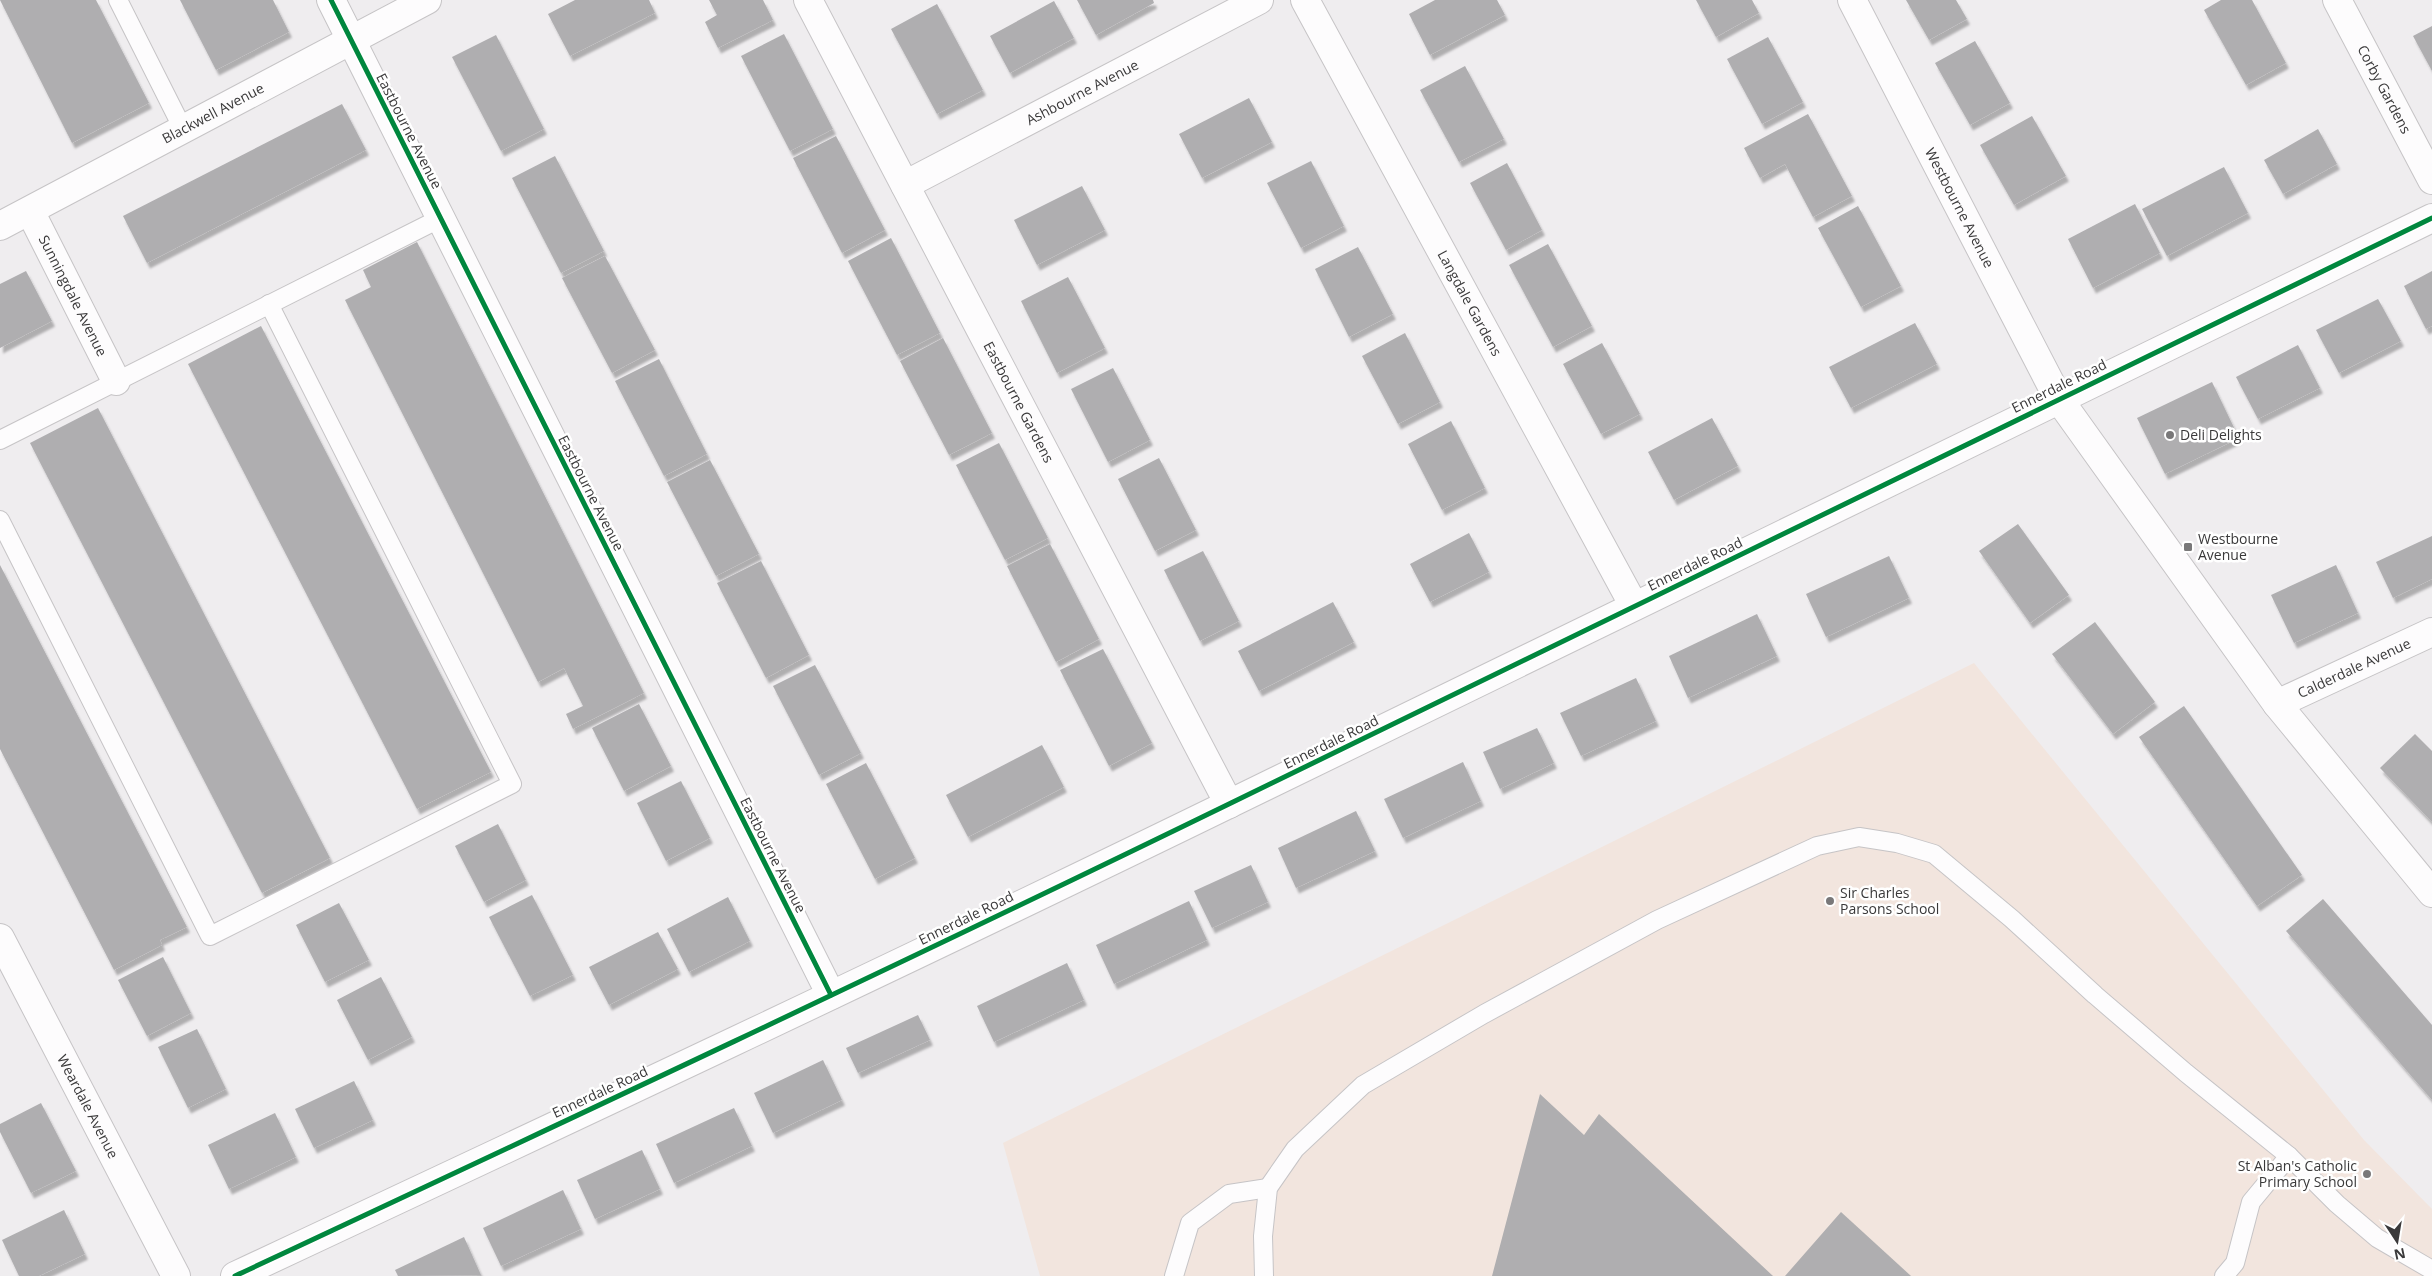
<svg xmlns="http://www.w3.org/2000/svg" width="2432" height="1276" viewBox="0 0 2432 1276" font-family="'Open Sans',sans-serif">
<style>
.education{fill:#f2e5de}
.building{fill:#afaeb0;filter:url(#shadow)}
.lines{fill:none;stroke-linecap:round;stroke-linejoin:round}
.service-casing{stroke:#c6c4c6;stroke-width:20}
.minor-casing{stroke:#c6c4c6;stroke-width:30}
.tertiary-casing{stroke:#c6c4c6;stroke-width:30}
.service{stroke:#fdfcfd;stroke-width:18}
.minor{stroke:#fdfcfd;stroke-width:28}
.tertiary{stroke:#fdfcfd;stroke-width:28}
.cycleway-casing{stroke:#fff;stroke-width:8}
.cycleway{stroke:#00873e;stroke-width:5}
.poi-dot{fill:#797879;stroke:#fff;stroke-width:2}
.labels{text-anchor:middle;stroke-width:5;stroke-linejoin:round;paint-order:stroke}
.street-label{font-size:14px;fill:#3a393a;stroke:#fff}
.poi-label{font-size:14px;fill:#3a393a;stroke:#fff;text-anchor:start}
</style>
<defs>
<filter id="shadow"><feDropShadow dx="3" dy="5.5" stdDeviation="1" flood-color="#0004"/></filter>
</defs>
<rect width="100%" height="100%" fill="#efedef"/>
<polygon class="education" points="1974,663 2364,1140 2432,1209 2432,1276 1040,1276 1003,1143"/>
<g class="building">
<polygon points="0,0 96,0 149,103 72,143"/>
<polygon points="180,0 273,0 289,32 216,70"/>
<polygon points="575,0 649,0 655,13 570,56 548,14"/>
<polygon points="709,0 763,0 773,20 718,48 705,22 717,15"/>
<polygon points="1077,0 1153,0 1154,3 1096,35"/>
<polygon points="1435,0 1497,0 1505,15 1430,55 1409,14"/>
<polygon points="1696,0 1752,0 1759,13 1716,37"/>
<polygon points="1906,0 1956,0 1967,19 1929,40"/>
<polygon points="2221,0 2252,0 2286,63 2246,85 2204,10"/>
<polygon points="1054,1 1074,38 1010,73 990,36"/>
<polygon points="937,4 983,90 937,114 891,29"/>
<polygon points="2432,26 2432,71 2413,36"/>
<polygon points="784,34 833,129 790,151 741,56"/>
<polygon points="496,35 544,129 501,151 452,57"/>
<polygon points="1768,37 1803,102 1762,124 1727,59"/>
<polygon points="1975,41 2010,103 1970,125 1935,63"/>
<polygon points="1465,66 1504,139 1459,162 1420,90"/>
<polygon points="1249,98 1272,142 1202,178 1179,134"/>
<polygon points="342,104 366,150 147,263 123,216"/>
<polygon points="1808,114 1852,196 1813,217 1785,164 1760,178 1744,148"/>
<polygon points="2032,116 2066,176 2014,205 1980,145"/>
<polygon points="2318,129 2337,164 2283,194 2264,160"/>
<polygon points="836,136 885,230 842,253 793,158"/>
<polygon points="555,156 604,251 561,273 512,178"/>
<polygon points="1311,161 1344,226 1301,248 1267,183"/>
<polygon points="1507,163 1542,230 1506,250 1470,183"/>
<polygon points="2224,167 2248,213 2167,256 2142,209"/>
<polygon points="1082,186 1105,230 1037,265 1014,220"/>
<polygon points="2135,204 2160,253 2093,288 2068,239"/>
<polygon points="1858,206 1901,286 1861,307 1818,228"/>
<polygon points="891,238 940,333 897,355 848,261"/>
<polygon points="417,242 644,693 573,729 566,714 583,706 564,668 538,682 345,300 371,287 363,270"/>
<polygon points="1548,244 1592,326 1553,347 1509,265"/>
<polygon points="1358,247 1393,314 1349,337 1315,269"/>
<polygon points="605,256 655,350 612,373 562,278"/>
<polygon points="26,271 52,321 0,348 0,284"/>
<polygon points="2432,271 2432,326 2426,329 2404,286"/>
<polygon points="1068,277 1105,348 1057,373 1021,301"/>
<polygon points="2378,299 2401,341 2339,373 2316,330"/>
<polygon points="1915,323 1937,364 1851,408 1829,367"/>
<polygon points="261,326 491,772 417,809 188,364"/>
<polygon points="1405,333 1440,402 1398,424 1362,356"/>
<polygon points="943,338 992,433 949,455 900,361"/>
<polygon points="1602,343 1640,414 1601,434 1563,364"/>
<polygon points="2298,345 2320,388 2258,419 2236,377"/>
<polygon points="659,359 707,454 664,476 615,381"/>
<polygon points="1113,368 1150,440 1108,462 1071,389"/>
<polygon points="2212,382 2239,438 2165,474 2137,418"/>
<polygon points="98,408 330,858 262,893 30,443"/>
<polygon points="1712,418 1738,466 1674,500 1648,452"/>
<polygon points="1451,421 1485,488 1442,510 1408,444"/>
<polygon points="999,443 1048,538 1005,560 956,465"/>
<polygon points="1159,458 1196,530 1155,551 1118,479"/>
<polygon points="710,460 759,554 716,576 667,482"/>
<polygon points="2018,524 2069,595 2030,623 1979,551"/>
<polygon points="1469,533 1489,572 1430,602 1410,564"/>
<polygon points="2432,536 2432,579 2393,598 2376,562"/>
<polygon points="1050,544 1099,639 1056,662 1007,566"/>
<polygon points="1203,551 1239,621 1200,641 1164,570"/>
<polygon points="1889,556 1909,598 1826,637 1806,594"/>
<polygon points="761,561 809,655 766,678 717,583"/>
<polygon points="0,565 187,927 160,940 162,945 114,970 0,749"/>
<polygon points="2336,565 2358,613 2294,643 2271,595"/>
<polygon points="1333,602 1354,642 1259,691 1238,651"/>
<polygon points="1757,614 1777,656 1688,698 1669,656"/>
<polygon points="2095,622 2155,702 2113,734 2052,654"/>
<polygon points="1103,649 1152,743 1109,766 1060,670"/>
<polygon points="815,665 861,753 819,775 773,686"/>
<polygon points="1636,678 1656,721 1581,756 1560,713"/>
<polygon points="639,704 671,766 624,791 592,728"/>
<polygon points="2184,706 2302,875 2257,906 2139,737"/>
<polygon points="1537,728 1554,763 1500,789 1483,752"/>
<polygon points="2415,734 2432,751 2432,822 2380,768"/>
<polygon points="1042,745 1064,787 968,837 946,795"/>
<polygon points="1463,762 1481,801 1403,838 1384,799"/>
<polygon points="866,763 915,858 875,879 826,784"/>
<polygon points="681,781 710,838 666,861 637,803"/>
<polygon points="1356,811 1375,851 1296,888 1278,848"/>
<polygon points="498,824 526,880 484,902 455,846"/>
<polygon points="1251,865 1268,902 1212,928 1194,891"/>
<polygon points="532,895 573,975 530,996 489,917"/>
<polygon points="728,897 750,941 689,972 667,929"/>
<polygon points="2323,899 2432,1025 2432,1100 2286,931"/>
<polygon points="1189,901 1207,940 1114,984 1096,945"/>
<polygon points="339,903 369,960 325,982 296,925"/>
<polygon points="658,932 678,969 609,1005 589,967"/>
<polygon points="163,957 191,1013 147,1036 118,980"/>
<polygon points="1067,963 1084,1000 994,1042 977,1006"/>
<polygon points="381,977 412,1037 368,1060 337,1000"/>
<polygon points="918,1015 930,1040 858,1073 846,1048"/>
<polygon points="197,1029 226,1089 188,1108 158,1047"/>
<polygon points="823,1060 842,1100 773,1133 754,1093"/>
<polygon points="354,1081 373,1120 314,1148 295,1109"/>
<polygon points="1540,1094 1584,1135 1599,1114 1773,1276 1492,1276"/>
<polygon points="41,1103 76,1171 31,1193 0,1132 0,1124"/>
<polygon points="734,1108 752,1146 674,1183 656,1144"/>
<polygon points="275,1113 296,1157 229,1189 208,1145"/>
<polygon points="642,1150 660,1189 595,1219 577,1180"/>
<polygon points="563,1190 581,1229 501,1266 483,1228"/>
<polygon points="64,1210 85,1254 39,1276 19,1276 2,1240"/>
<polygon points="1841,1212 1911,1276 1785,1276"/>
<polygon points="464,1237 481,1275 398,1276 395,1270"/>
</g>
<g class="lines">
<defs>
<g id="service">
<polyline points="118,0 183,129"/>
<polyline points="0,440 441,218"/>
<polyline points="0,520 210,936 512,784 269,304"/>
<polyline points="1174,1276 1190,1223 1229,1194 1268,1188"/>
<polyline points="1264,1276 1263,1236 1268,1188 1295,1149 1363,1085 1484,1014 1657,920 1817,846 1859,837 1897,843 1934,854 2012,919 2095,995 2186,1073 2289,1156"/>
<polyline points="2224,1276 2235,1263 2251,1202 2289,1156 2337,1204 2377,1238 2432,1270"/>
</g>
<g id="minor">
<polyline points="331,0 831,995"/>
<path id="s1" d="M 808,0 L 1229,804"/>
<path id="s2" d="M 1305,0 L 1634,606"/>
<path id="s3" d="M 2337,0 L 2432,180"/>
<path id="s4" d="M 905,185 L 1259,0"/>
<path id="s5" d="M 30,211 L 116,381"/>
<path id="s6" d="M 0,226 L 427,0"/>
<path id="s7" d="M 2277,704 L 2432,632"/>
<path id="s8" d="M 0,938 L 176,1276"/>
<path d="M 235,1276 C 568,1120 901,964 1231,803 C 1632,609 2031,412 2432,218"/>
</g>
<g id="tertiary">
<path id="s9" d="M 1852,0 L 2058,398 L 2277,704 L 2432,893"/>
</g>
</defs>
<use href="#service" class="service-casing"/>
<use href="#minor" class="minor-casing"/>
<use href="#tertiary" class="tertiary-casing"/>
<use href="#service" class="service"/>
<use href="#minor" class="minor"/>
<use href="#tertiary" class="tertiary"/>
<defs>
<g id="cycleway">
<polyline points="331,0 831,995"/>
<path d="M 235,1276 C 568,1120 901,964 1231,803 C 1632,609 2031,412 2432,218"/>
</g>
</defs>
<use href="#cycleway" class="cycleway-casing"/>
<use href="#cycleway" class="cycleway"/>
</g>
<g class="poi-dot">
<circle cx="2170" cy="435" r="5"/>
<rect x="2183" y="542" width="10" height="10" rx="2.5"/>
<circle cx="1830" cy="901" r="5"/>
<circle cx="2367" cy="1174" r="5"/>
</g>
<g class="labels">
<g class="street-label">
<text dy="5" stroke="none"><textPath href="#s3" startOffset="101">Corby Gardens</textPath></text>
<text dy="5" stroke="none"><textPath href="#s4" startOffset="200">Ashbourne Avenue</textPath></text>
<text dy="5" stroke="none"><textPath href="#s6" startOffset="241">Blackwell Avenue</textPath></text>
<text transform="translate(409 131) rotate(63)" y="5">Eastbourne Avenue</text>
<text dy="5" stroke="none"><textPath href="#s9" startOffset="234">Westbourne Avenue</textPath></text>
<text dy="5" stroke="none"><textPath href="#s5" startOffset="95">Sunningdale Avenue</textPath></text>
<text dy="5" stroke="none"><textPath href="#s2" startOffset="345">Langdale Gardens</textPath></text>
<text transform="translate(2059 386) rotate(-26)" y="5">Ennerdale Road</text>
<text dy="5" stroke="none"><textPath href="#s1" startOffset="454">Eastbourne Gardens</textPath></text>
<text transform="translate(591 493) rotate(63)" y="5">Eastbourne Avenue</text>
<text transform="translate(1695 564) rotate(-26)" y="5">Ennerdale Road</text>
<text dy="5" stroke="none"><textPath href="#s7" startOffset="85">Calderdale Avenue</textPath></text>
<text transform="translate(1331 742) rotate(-26)" y="5">Ennerdale Road</text>
<text transform="translate(773 855) rotate(63)" y="5">Eastbourne Avenue</text>
<text transform="translate(966 918) rotate(-26)" y="5">Ennerdale Road</text>
<text transform="translate(600 1092) rotate(-25)" y="5">Ennerdale Road</text>
<text dy="5" stroke="none"><textPath href="#s8" startOffset="190">Weardale Avenue</textPath></text>
</g>
<g class="poi-label">
<text x="2180" y="440">Deli Delights</text>
<text x="2198" y="544">Westbourne<tspan x="2198" dy="16">Avenue</tspan></text>
<text x="1840" y="898">Sir Charles<tspan x="1840" dy="16">Parsons School</tspan></text>
<text x="2357" y="1171" text-anchor="end">St Alban's Catholic<tspan x="2357" dy="16">Primary School</tspan></text>
</g>
</g>
<g transform="translate(2397 1241) rotate(168)" stroke="#ffffff" stroke-width="4" paint-order="stroke">
<path d="M0-4L9 19L0 12L-9 19Z" fill="#3a393a"/>
<text y="-8" font-size="14" font-weight="bold" text-anchor="middle" fill="#3a393a">N</text>
</g>
</svg>
